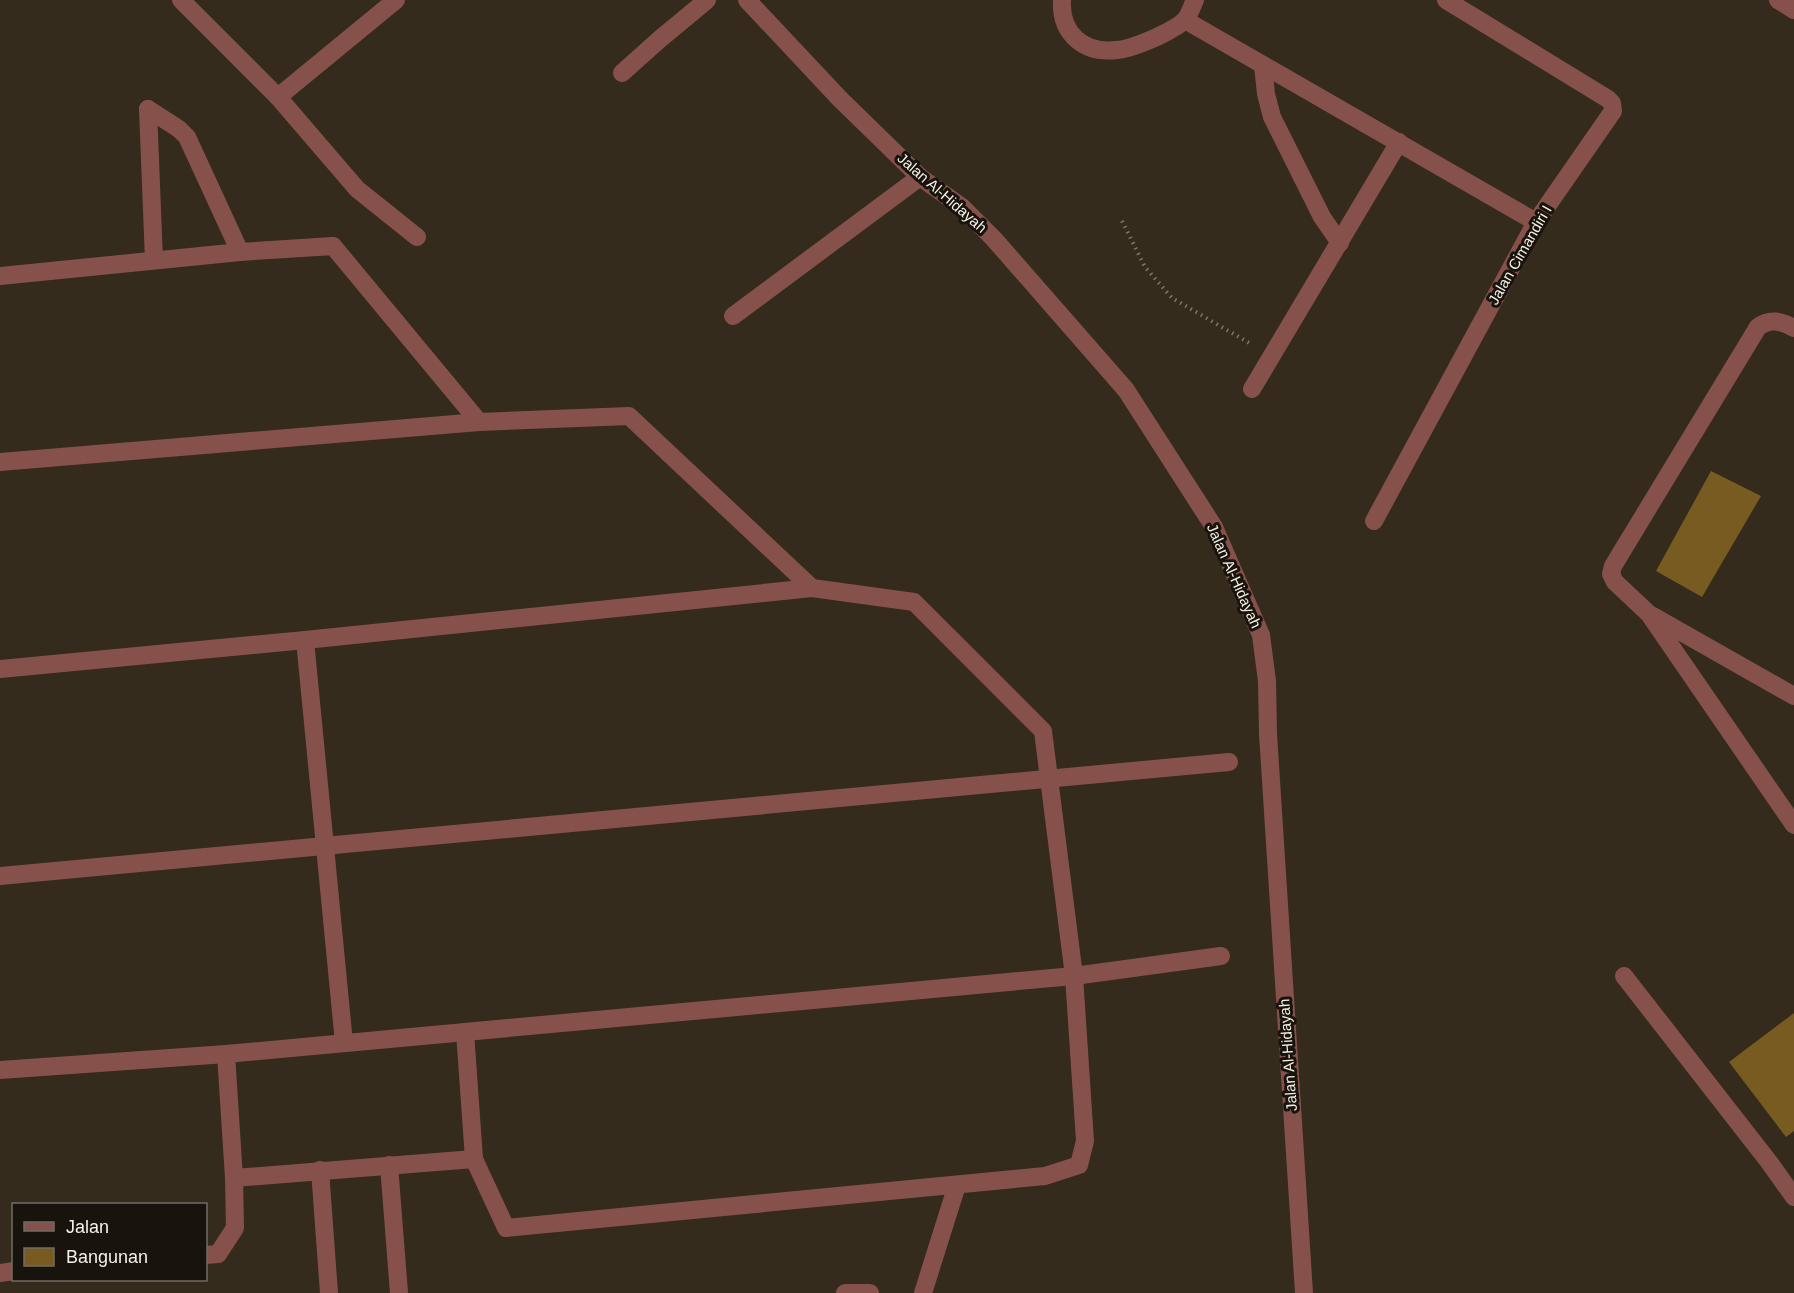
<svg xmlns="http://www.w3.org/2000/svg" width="1794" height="1293" viewBox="0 0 1794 1293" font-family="Arial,sans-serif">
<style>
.building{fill:#775b21}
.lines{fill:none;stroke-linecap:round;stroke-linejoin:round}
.path{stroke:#7e7669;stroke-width:4;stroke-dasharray:1.5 4.5;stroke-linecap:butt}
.minor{stroke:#87514b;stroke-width:18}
.labels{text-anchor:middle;stroke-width:6;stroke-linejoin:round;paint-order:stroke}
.street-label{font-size:15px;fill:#f5efe6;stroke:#18140d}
</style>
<rect width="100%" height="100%" fill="#342b1c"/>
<g class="building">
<polygon points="1711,471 1761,496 1702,597 1656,571"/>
<polygon points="1794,1013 1794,1131 1786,1137 1729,1062"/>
</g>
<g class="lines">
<polyline class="path" points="1122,221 1145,267 1172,298 1251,344"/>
<g class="minor">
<polyline points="181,0 278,97 357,189 417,237"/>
<polyline points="747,0 840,99 920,177 962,207 994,239 1126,390 1214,527 1261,635 1267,681 1268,734 1304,1293"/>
<path d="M 1062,0 C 1060,34 1084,54 1117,50 C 1131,49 1145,42 1157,37 C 1165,33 1178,27 1185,20 C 1189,16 1192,6 1195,0"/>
<polyline points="1778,0 1794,10"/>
<polyline points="1185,20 1536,222"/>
<polyline points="1263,65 1266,94 1272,117 1322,217 1340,243"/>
<polyline points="622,73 660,39 707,0"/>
<polyline points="278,97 396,0"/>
<polyline points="148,109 179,129 187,137 240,252"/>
<polyline points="148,109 154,260"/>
<polyline points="0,276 240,252 333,246 479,422"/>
<polyline points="733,316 920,177"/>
<path d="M 1794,328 C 1781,321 1770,318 1758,327 L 1613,566 L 1611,574 L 1615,582 L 1649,614 L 1794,825"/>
<polyline points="1252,389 1399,142"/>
<polyline points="0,462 479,422 629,416 812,588 914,602 1043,731 1074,976 1085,1141 1079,1165 1045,1176 506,1228 474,1159 465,1032"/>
<polyline points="1374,521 1536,222 1613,111 1612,103 1608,99 1446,0"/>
<polyline points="1653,616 1794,696"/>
<polyline points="305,640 344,1043"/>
<polyline points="0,669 305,640 812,588"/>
<polyline points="0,876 1229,762"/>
<polyline points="1624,976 1769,1162 1794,1197"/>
<polyline points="0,1070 226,1054 1074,976 1221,956"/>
<polyline points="389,1165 399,1293"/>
<polyline points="320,1170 329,1293"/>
<polyline points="234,1178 474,1159"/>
<polyline points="206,1255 218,1254 235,1228 234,1178 226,1054"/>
<polyline points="0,1273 14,1271"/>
<polyline points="845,1293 870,1293"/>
<polyline points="923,1293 957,1185"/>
</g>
</g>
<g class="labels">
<g class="street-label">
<text transform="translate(942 193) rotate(41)" y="5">Jalan Al-Hidayah</text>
<text transform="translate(1520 255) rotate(-60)" y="5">Jalan Cimandiri I</text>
<text transform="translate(1234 576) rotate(66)" y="5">Jalan Al-Hidayah</text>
<text transform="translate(1288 1055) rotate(-94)" y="5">Jalan Al-Hidayah</text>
</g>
</g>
<rect x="12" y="1203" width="195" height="78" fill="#18140d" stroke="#706c64" stroke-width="1.5"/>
<rect x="24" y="1222" width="30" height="9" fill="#87514b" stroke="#706c64" stroke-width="1.5"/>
<text x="66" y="1233" font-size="18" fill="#f5efe6">Jalan</text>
<rect x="24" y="1248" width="30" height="18" fill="#775b21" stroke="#706c64" stroke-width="1.5"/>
<text x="66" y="1263" font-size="18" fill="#f5efe6">Bangunan</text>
</svg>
